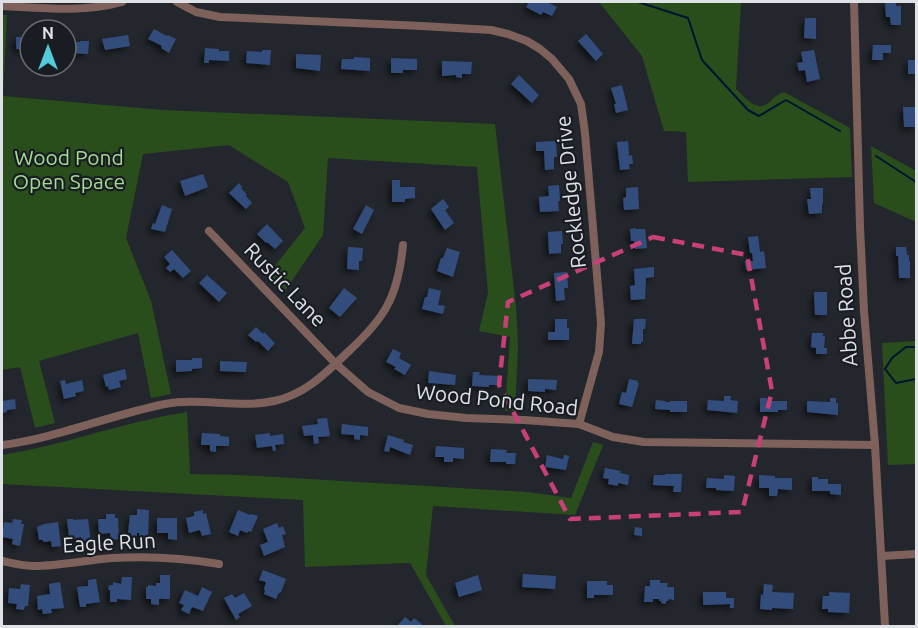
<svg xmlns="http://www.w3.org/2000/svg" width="918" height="628" viewBox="0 0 918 628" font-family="Ubuntu,sans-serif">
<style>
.green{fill:#2a4d1c}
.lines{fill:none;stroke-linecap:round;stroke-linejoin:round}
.stream{stroke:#001332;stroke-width:2}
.building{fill:#324d7c;filter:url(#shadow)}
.street{stroke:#7e615a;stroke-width:8}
.marked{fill:none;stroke:#c84077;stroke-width:4.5;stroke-dasharray:12 8;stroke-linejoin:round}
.labels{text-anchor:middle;stroke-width:4.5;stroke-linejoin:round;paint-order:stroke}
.park-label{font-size:21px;fill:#a4dc91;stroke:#191d23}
.street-label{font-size:21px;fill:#dee1e5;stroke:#191d23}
</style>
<defs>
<filter id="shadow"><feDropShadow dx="-3.5" dy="3.5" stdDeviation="3" flood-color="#0009"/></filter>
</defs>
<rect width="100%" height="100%" fill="#23272d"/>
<g class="green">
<path d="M 599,2 L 741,2 L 736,89 C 745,97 757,113 768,103 C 774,98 777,94 784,92 L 850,128 L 852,177 L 688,182 L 686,132 L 664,131 L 642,56 Z"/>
<polygon points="2,15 7,15 3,96 162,110 495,124 516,307 518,347 515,411 505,411 510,337 479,331 488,293 477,167 328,158 323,235 283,294 266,277 305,228 288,182 229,145 143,154 126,238 151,301 171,394 151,398 138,333 39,361 55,423 35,428 20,367 2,370"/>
<polygon points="871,146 916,171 916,222 874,203"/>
<polygon points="916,341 916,464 888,465 882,343"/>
<path d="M 187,412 L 190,474 L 240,475 L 527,492 L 571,498 L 593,442 L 603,445 L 575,515 L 433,506 L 426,575 L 455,626 L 446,626 L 410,563 L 305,567 L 303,500 L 2,484 L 2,455 C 64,445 124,422 187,412 Z"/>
</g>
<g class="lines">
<g class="stream">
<polyline points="638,2 688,18 702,60 748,110 759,116 786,100 840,131"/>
<polyline points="876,156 916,182"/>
<polyline points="916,347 906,347 892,358 885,369 896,383 916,379"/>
</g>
</g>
<g class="building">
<polygon points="529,2 547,2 557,7 552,16 543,12 541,15 526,7"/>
<polygon points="885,2 896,2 896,6 901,6 901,25 891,25 890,17 886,17"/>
<polygon points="805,18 816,18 816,39 804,38"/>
<polygon points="154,29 167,36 168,35 176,39 169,53 161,48 162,46 148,39"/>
<polygon points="586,34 603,54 596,61 578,41"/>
<polygon points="128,35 130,46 105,50 102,39"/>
<polygon points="16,37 30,37 30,50 16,49"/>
<polygon points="80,41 89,41 88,54 70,53 70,42 80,42"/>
<polygon points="873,45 891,45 891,53 883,53 883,60 872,60"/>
<polygon points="205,48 219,49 219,51 229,51 229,61 209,60 209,63 204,63"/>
<polygon points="262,50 271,50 270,65 246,63 247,51 262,52"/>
<polygon points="814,50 820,79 807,82 805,70 799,71 797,63 803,62 801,52"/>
<polygon points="296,54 321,55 320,71 296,68"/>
<polygon points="354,57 370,58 370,71 341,69 342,59 354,59"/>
<polygon points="391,58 417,59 417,70 403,70 403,73 391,73"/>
<rect x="908" y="60" width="8" height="14"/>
<polygon points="442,61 472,62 471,74 462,74 462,78 456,77 456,75 442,76"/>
<polygon points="519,75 539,95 532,103 511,84"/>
<polygon points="622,85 628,110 616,113 614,104 616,104 611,88"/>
<polygon points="903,107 916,107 916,127 904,127"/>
<polygon points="556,141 557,157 554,157 554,169 545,170 544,151 536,151 536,142"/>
<polygon points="628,141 629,154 628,156 632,155 633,164 629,164 630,169 620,170 617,142"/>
<polygon points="203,174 208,187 185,196 180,181"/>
<polygon points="392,180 400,180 400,187 415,187 415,198 405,199 405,202 392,202"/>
<polygon points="239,183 242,187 241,188 247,195 246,196 252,203 246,209 229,193"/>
<polygon points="559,185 560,201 558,201 559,211 540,212 539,197 549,196 548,186"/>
<polygon points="638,187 639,209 624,210 623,198 626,197 626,188"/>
<polygon points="810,188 823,188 823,203 822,204 822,213 809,214 807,199 811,199"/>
<polygon points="443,199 449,207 445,210 454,223 445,230 431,209"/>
<polygon points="162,205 172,209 165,232 151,229 153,223 155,224"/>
<polygon points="366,205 374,210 362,234 353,229"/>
<polygon points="267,224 283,241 275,249 267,242 266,243 257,234"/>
<polygon points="636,228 636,229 645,229 647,248 635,249 634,241 631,241 630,229"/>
<polygon points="562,231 563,244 561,244 561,253 549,254 548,232"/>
<polygon points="758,236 760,252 764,251 766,268 746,270 745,261 753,261 752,253 750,253 748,237"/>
<polygon points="348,247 363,248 362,261 359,261 359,270 347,269"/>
<polygon points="896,247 906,247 907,255 909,255 909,261 910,261 910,278 899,278 898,256 896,256"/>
<polygon points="447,248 460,252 453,277 437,271 441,258 443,258"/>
<polygon points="172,250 191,271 183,278 174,269 170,272 166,268 170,264 164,257"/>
<polygon points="654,267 654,277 646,278 645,299 631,300 630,286 635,285 634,269"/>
<polygon points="567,272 568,288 564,288 565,300 556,301 554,273"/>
<polygon points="207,275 227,293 219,302 199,283"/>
<polygon points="344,288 357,298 340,317 329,308"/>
<polygon points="429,288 441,291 438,305 445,306 443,314 422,309 425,297 427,297"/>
<polygon points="814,292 827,292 827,315 815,315"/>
<polygon points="555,319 567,319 567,328 569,328 569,340 548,340 548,332 555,332"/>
<polygon points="634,319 646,319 645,329 643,329 643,342 641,342 641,344 632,344"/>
<polygon points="256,327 263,334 264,332 275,343 268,351 258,341 256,342 248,335"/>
<polygon points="812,333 823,333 823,336 825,336 824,348 827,348 827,354 816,354 816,348 811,347"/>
<polygon points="393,349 401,353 399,358 411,365 405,375 394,369 396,367 386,362"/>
<polygon points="192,358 202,358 202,368 192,369 192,371 176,372 176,360 192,360"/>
<polygon points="220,361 247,362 246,372 220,371"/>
<polygon points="125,369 127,379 119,381 121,387 109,390 108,386 106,387 103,375"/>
<polygon points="429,371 456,375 455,385 428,383"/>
<polygon points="473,372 480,372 479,375 498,376 498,385 489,385 489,387 472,386"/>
<polygon points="528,379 557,380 556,390 545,389 545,392 528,391"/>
<polygon points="629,379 638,381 637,382 639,383 632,407 619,404 622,392 626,393"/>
<polygon points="65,380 66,384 82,380 84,391 75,393 76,396 64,399 60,381"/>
<polygon points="724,396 731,396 730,400 738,401 737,413 707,410 708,400 724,401"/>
<polygon points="760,398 767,398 767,401 787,401 787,410 778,410 778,412 760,412"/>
<polygon points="830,398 836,398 836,403 838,403 838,415 807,412 807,401 830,402"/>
<polygon points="15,399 16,409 7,410 7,412 2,413 2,401"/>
<polygon points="656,400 665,401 665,402 670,402 670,401 687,401 687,412 670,412 670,410 655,409"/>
<polygon points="327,418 330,436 318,437 319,443 314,444 313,435 304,436 302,426 318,424 317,419"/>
<polygon points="342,424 368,427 368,436 360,435 360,440 354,439 354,435 341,434"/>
<polygon points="202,433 220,434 220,436 229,437 229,446 216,446 216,452 210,451 210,445 201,445"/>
<polygon points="270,433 270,436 283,434 284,444 275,445 276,451 273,451 272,446 257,448 255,435"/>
<polygon points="388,435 404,440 403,442 413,445 410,455 390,447 389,452 384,451"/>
<polygon points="436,446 464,448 464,459 453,458 453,462 444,462 444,457 435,457"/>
<polygon points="491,449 507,450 506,453 516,453 515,464 506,464 506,462 490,462"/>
<polygon points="547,455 563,459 564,455 569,456 566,470 545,467"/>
<polygon points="605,468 621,471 620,473 629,475 628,485 618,483 618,486 608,484 609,479 603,478"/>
<polygon points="665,474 682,474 681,492 673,492 674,486 653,485 654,475 665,475"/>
<polygon points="724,475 735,476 734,491 716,490 716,488 706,488 707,478 724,479"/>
<polygon points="759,475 775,476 775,478 792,478 792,490 778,489 777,496 769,496 769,488 759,488"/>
<polygon points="812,477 818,477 818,479 828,479 828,484 841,484 841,495 830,494 830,491 812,491"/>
<polygon points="137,509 149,510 148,539 139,538 139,533 137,533 137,537 131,536 131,533 128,533 130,515 137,515"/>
<polygon points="203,510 203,514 206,513 211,534 202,536 200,530 189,533 186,518 194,516 194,512"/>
<polygon points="238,510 250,515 251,514 258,516 251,532 248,531 247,533 240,530 238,536 229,532"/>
<polygon points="106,514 115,514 115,518 118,518 119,539 111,540 110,533 99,534 98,519 106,519"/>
<polygon points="157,518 177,518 177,540 168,539 168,533 157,533"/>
<polygon points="13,519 22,520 21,524 24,524 20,546 12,544 13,539 2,537 4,522 12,523"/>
<polygon points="67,519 73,519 74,520 88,519 91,542 82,543 81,537 72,539 72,536 69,537"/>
<polygon points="58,522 61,546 52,547 51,541 43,542 43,540 39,540 37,527 44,524"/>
<polygon points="277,523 279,528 283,526 286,534 282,535 285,547 264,556 260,545 268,542 263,529"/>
<polygon points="635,527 642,528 642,536 634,535"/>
<polygon points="263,570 286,579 281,592 278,594 276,599 264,594 265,590 264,589 266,582 259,580"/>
<polygon points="523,574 556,576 555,589 522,587"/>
<polygon points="160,575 170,575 170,599 159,599 159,605 151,604 151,599 146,599 146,587 148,587 148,585 156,586 156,583 160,583"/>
<polygon points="478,575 482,590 459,597 455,583"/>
<polygon points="122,577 132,577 131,600 117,599 117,602 110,602 110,590 108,590 109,585 113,585 113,582 121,584"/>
<polygon points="96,579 100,602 86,604 86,607 80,607 77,587 88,586 88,580"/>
<polygon points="650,580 660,580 660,583 668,583 667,587 674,587 674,600 669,599 668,601 666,601 666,604 661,603 661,601 659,601 659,599 653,599 653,602 644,602 645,586 650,586"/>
<polygon points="587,581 607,581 607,585 613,585 613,595 594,595 594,598 587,598"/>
<polygon points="60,582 64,608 51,609 52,613 43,614 42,609 38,610 37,596 50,594 49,584"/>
<polygon points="21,584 30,585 28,606 25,606 24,610 16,609 17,604 8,603 9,588 20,589"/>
<polygon points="764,584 773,585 772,592 794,593 793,609 772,608 772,610 760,609 761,594 763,595"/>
<polygon points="202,587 212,592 203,611 192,607 189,614 181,610 184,605 179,603 185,590 198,596"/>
<polygon points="703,592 726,592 726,598 734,598 734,608 730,608 730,604 703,605"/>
<polygon points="829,592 850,593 849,613 828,612 828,609 822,609 823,596 829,596"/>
<polygon points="244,593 252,606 238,614 240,617 236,620 224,598 232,594 235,598"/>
<polygon points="405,617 411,622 414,618 424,626 397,626"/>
</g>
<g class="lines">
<g class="street">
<polyline points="177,2 196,12 220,17 422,26 491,30 508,34 527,41 540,49 552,59 569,79 581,104 585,133 601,323 599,352 579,424"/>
<polyline points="854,2 860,226 864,311 875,445 885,626"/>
<path d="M 2,6 C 42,8 83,13 122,2"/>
<polyline points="209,231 336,364 368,392 399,408 428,414 466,418 524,420 579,424 613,437 644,442 875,445"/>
<path d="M 2,445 C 57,438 110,415 165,404 C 201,397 238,409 274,401 C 306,394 327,372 349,351 C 363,338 378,323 387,306 C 397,288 401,265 403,245"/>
<polyline points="882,556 916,554"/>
<path d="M 2,561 C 12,563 23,566 34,566 C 60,566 86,560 113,558 C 148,556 184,558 219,564"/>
</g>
</g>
<path class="marked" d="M 653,237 L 747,255 L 772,391 L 742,512 L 570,519 L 499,385 L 508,302 Z"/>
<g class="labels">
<g class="park-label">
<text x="69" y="165">Wood Pond<tspan x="69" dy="24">Open Space</tspan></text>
</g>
<g class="street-label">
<text transform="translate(571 192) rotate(-96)" y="7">Rockledge Drive</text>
<text transform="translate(285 285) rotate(46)" y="7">Rustic Lane</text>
<text transform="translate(847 315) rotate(-94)" y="7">Abbe Road</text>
<text transform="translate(497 400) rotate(6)" y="7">Wood Pond Road</text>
<text transform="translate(109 543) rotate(-3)" y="7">Eagle Run</text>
</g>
</g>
<rect width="918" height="628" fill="none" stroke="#dee1e5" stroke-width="6"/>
<g transform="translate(48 48)"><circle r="28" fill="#191d23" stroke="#686b71" stroke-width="1.5"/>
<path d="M0-4.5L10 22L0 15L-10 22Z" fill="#53cbdb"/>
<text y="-9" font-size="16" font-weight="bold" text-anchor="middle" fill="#dee1e5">N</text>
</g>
</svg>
